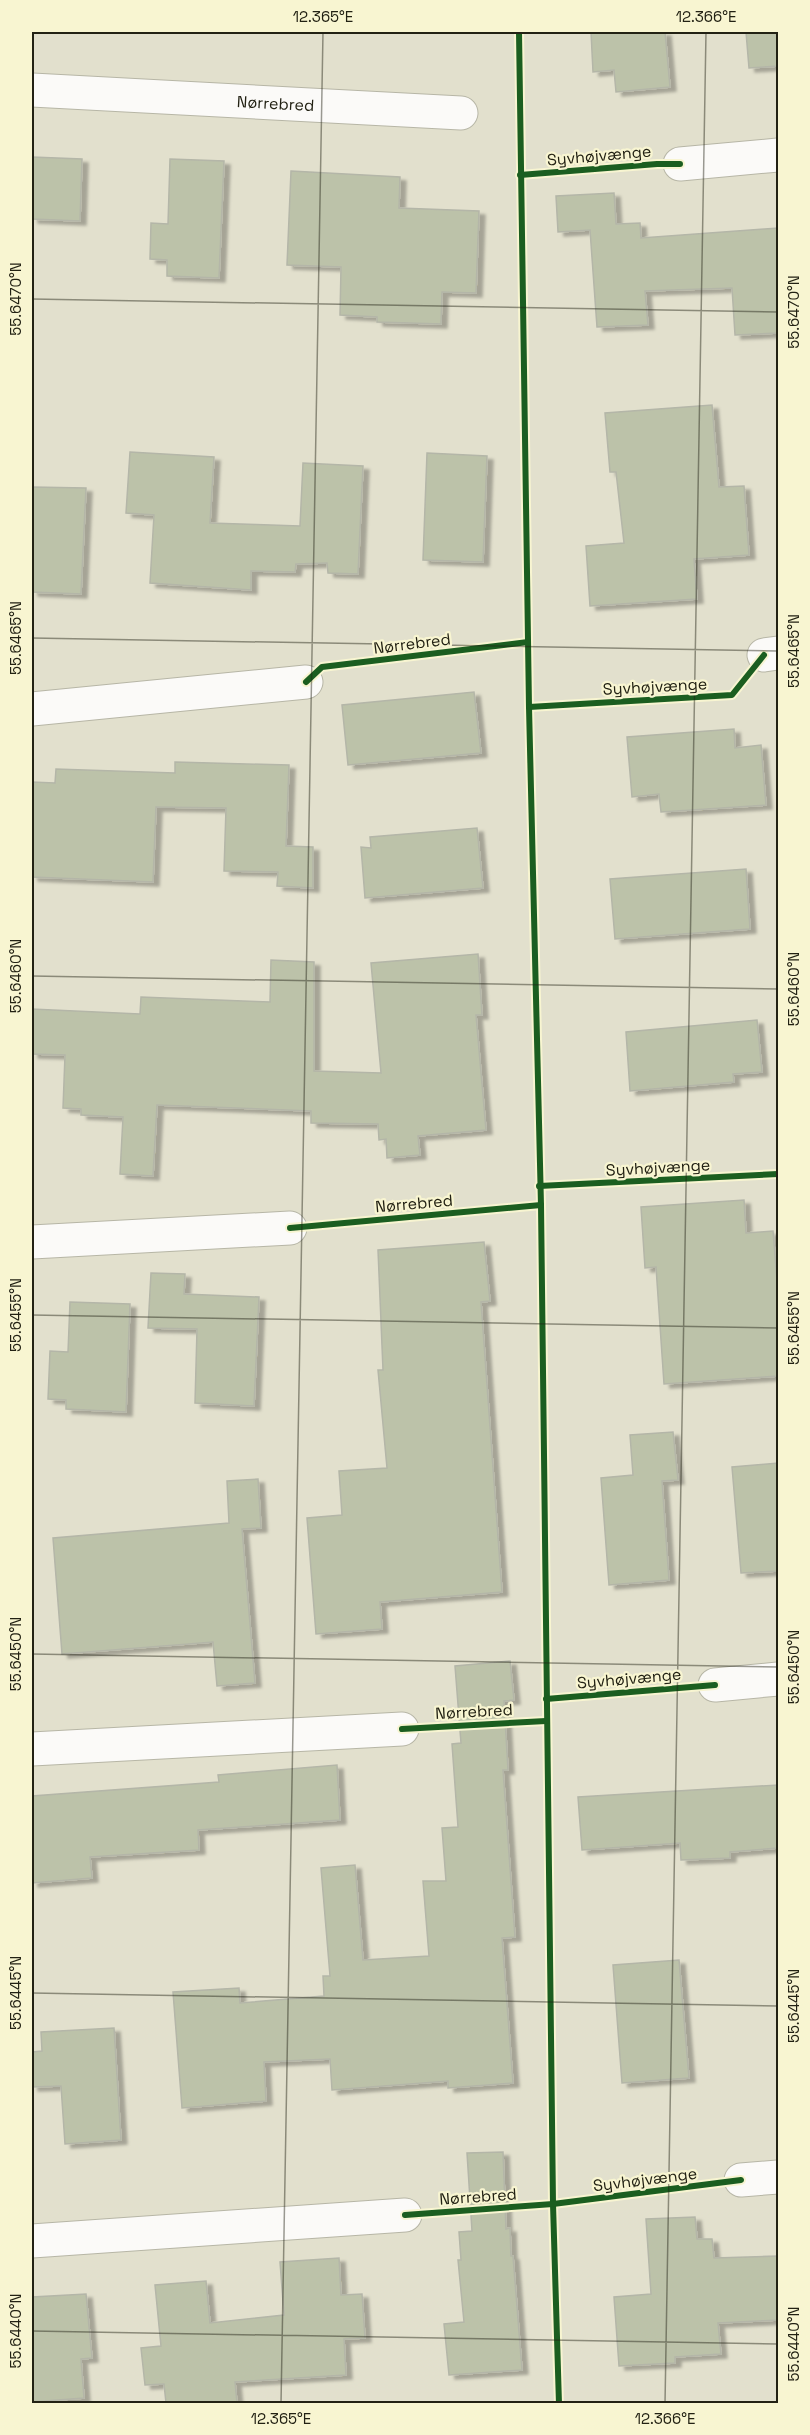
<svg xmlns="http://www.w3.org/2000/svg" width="810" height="2435" viewBox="0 0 810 2435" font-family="'Space Grotesk',sans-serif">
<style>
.building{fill:#bcc2a9;stroke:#b4b6a8;stroke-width:1.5;filter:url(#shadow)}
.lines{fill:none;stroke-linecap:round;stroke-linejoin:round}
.street-casing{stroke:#b7b6a6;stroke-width:35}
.street{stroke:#fbfaf8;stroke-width:33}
.cycleway-casing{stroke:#f8f5d1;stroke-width:10}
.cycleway{stroke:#1b5e20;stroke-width:6}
.ticks{fill:none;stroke:#222113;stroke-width:1.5;stroke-opacity:0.45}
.labels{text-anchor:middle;stroke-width:4.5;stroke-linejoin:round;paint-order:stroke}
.street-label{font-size:16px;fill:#222113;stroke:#f8f5d1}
.neatline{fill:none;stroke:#222113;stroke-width:2}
.ticks-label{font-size:15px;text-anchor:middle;fill:#222113}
</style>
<defs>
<filter id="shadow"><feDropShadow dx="6" dy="4" stdDeviation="1.5" flood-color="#0004"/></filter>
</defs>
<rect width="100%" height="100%" fill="#e2e0cd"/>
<g class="building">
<polygon points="591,32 665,32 670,87 616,92 614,70 593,72"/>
<polygon points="746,32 778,32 778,66 749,68"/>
<polygon points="32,157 82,159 80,221 32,219"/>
<polygon points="170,159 224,161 219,278 167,276 167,260 150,259 151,223 168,224"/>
<polygon points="291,171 400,177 399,208 479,211 476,293 442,292 441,324 377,322 377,317 340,315 341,267 287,265"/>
<polygon points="614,193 616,224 640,223 641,238 778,228 778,333 735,335 732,288 645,291 648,325 597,327 590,230 558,232 556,196"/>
<polygon points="712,405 719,487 744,486 749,555 694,559 697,599 590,606 586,546 624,543 616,472 610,472 605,413"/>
<polygon points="130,452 214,457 210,523 300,526 303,463 363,466 358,574 328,573 327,563 296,564 295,572 251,571 251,590 150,583 154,515 126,513"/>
<polygon points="427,453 487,456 483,562 423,560"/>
<polygon points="32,487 86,488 81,594 32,592"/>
<polygon points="474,692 481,753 348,765 342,705"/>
<polygon points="734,729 735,748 761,745 766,805 661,812 659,794 632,797 627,737"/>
<polygon points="175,762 289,765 286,846 313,847 313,888 277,886 278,872 224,871 226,808 156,807 153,882 32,877 32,782 55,783 56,769 175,773"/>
<polygon points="477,828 483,888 365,898 361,847 371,848 370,837"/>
<polygon points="746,869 750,929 615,939 610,879"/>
<polygon points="478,954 482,1015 476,1015 486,1130 418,1136 420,1155 387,1158 386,1139 379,1140 378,1124 311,1123 311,1111 157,1105 153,1176 120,1174 123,1117 81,1115 81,1109 63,1108 65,1055 32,1054 32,1009 140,1014 141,997 270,1002 271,960 314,962 314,1071 381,1073 371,963"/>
<polygon points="757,1020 762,1072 733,1074 734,1082 630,1091 626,1032"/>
<polygon points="744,1200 746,1233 773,1231 778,1292 778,1376 664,1384 656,1267 645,1268 641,1207"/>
<polygon points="484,1242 490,1301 481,1302 502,1592 380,1602 382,1629 316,1634 307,1518 342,1515 339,1471 387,1468 378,1370 383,1370 378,1250"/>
<polygon points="151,1273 185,1274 184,1294 259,1297 254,1406 195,1403 197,1329 148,1328"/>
<polygon points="70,1302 130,1304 126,1412 66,1409 66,1400 48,1399 50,1351 68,1352"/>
<polygon points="673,1432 678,1480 662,1481 669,1580 609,1585 601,1478 633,1475 630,1435"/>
<polygon points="778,1463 778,1571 741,1573 732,1467"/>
<polygon points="258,1479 261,1528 242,1529 255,1683 217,1686 213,1642 62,1654 53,1538 229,1523 227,1481"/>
<polygon points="510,1661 514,1700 504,1701 508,1770 503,1770 515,1937 502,1938 513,2083 448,2088 448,2081 332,2090 330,2059 264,2062 266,2101 182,2108 173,1992 239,1988 240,2003 324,1996 323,1976 330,1976 321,1868 355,1865 363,1960 429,1956 423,1881 446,1881 442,1828 458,1827 452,1744 461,1743 455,1666"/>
<polygon points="337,1765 340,1820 198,1830 199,1850 90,1857 92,1878 32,1883 32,1796 219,1782 218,1775"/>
<polygon points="778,1785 778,1848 730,1852 730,1858 681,1860 680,1843 582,1850 578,1797"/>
<polygon points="679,1960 689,2078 622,2083 613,1965"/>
<polygon points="114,2028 121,2140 65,2144 61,2086 32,2087 32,2052 42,2051 41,2032"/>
<polygon points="503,2152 506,2229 510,2228 511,2256 513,2256 522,2370 449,2375 444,2324 464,2322 458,2260 461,2260 459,2232 472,2231 467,2153"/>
<polygon points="695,2217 697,2239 712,2239 714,2258 778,2256 778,2320 718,2323 721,2354 675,2357 675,2363 619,2366 614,2297 651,2294 646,2219"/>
<polygon points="339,2258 341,2295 362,2294 365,2338 344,2339 346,2375 235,2382 237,2403 166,2403 164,2384 145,2385 141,2348 161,2346 155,2285 206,2281 210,2323 284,2315 280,2262"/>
<polygon points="86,2294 92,2358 81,2359 84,2398 32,2402 32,2297"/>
</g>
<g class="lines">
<defs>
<g id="street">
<path id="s1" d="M 32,90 L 461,113"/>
<polyline points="680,164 778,155"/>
<polyline points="764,655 778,653"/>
<polyline points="32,709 306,682"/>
<polyline points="32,1242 290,1228"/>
<polyline points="715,1685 778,1679"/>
<polyline points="32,1749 402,1729"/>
<polyline points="741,2180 778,2177"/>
<polyline points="32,2241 405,2215"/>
</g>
</defs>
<use href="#street" class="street-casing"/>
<use href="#street" class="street"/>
<defs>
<g id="cycleway">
<polyline points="519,32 529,707 541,1205 553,2204 559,2404"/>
<polyline points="520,175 657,164 680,164"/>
<polyline points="306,682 322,667 528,642"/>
<polyline points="529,707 732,695 764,655"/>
<polyline points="539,1186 778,1174"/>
<polyline points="290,1228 541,1205"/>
<polyline points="546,1699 715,1685"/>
<polyline points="402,1729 546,1721"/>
<polyline points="405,2215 553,2204 741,2180"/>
</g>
</defs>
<use href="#cycleway" class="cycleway-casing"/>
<use href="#cycleway" class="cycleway"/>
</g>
<path class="ticks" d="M 32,299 L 778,312M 32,638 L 778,651M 32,976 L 778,989M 32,1315 L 778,1328M 32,1654 L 778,1667M 32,1993 L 778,2006M 32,2331 L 778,2344M 281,2404 L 323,32M 665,2404 L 706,32"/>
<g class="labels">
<g class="street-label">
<text dy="6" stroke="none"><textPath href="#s1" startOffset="244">Nørrebred</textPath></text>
<text transform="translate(599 155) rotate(-5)" y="6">Syvhøjvænge</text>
<text transform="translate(412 643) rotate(-7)" y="6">Nørrebred</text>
<text transform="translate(655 686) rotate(-3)" y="6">Syvhøjvænge</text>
<text transform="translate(658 1167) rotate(-3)" y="6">Syvhøjvænge</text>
<text transform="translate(414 1203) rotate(-5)" y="6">Nørrebred</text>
<text transform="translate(629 1678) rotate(-5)" y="6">Syvhøjvænge</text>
<text transform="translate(474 1711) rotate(-3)" y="6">Nørrebred</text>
<text transform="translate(645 2179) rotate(-7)" y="6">Syvhøjvænge</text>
<text transform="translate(478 2196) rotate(-4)" y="6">Nørrebred</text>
</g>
</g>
<rect width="810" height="2435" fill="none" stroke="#f8f5d1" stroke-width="66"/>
<rect x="33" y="33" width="744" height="2369" class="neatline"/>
<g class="ticks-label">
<text x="323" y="22">12.365°E</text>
<text x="706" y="22">12.366°E</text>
<text transform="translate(16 299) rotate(-90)" y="5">55.6470°N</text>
<text transform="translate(794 312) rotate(-90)" y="5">55.6470°N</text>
<text transform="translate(16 638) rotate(-90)" y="5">55.6465°N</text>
<text transform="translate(794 651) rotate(-90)" y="5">55.6465°N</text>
<text transform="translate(16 976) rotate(-90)" y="5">55.6460°N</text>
<text transform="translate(794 989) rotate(-90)" y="5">55.6460°N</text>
<text transform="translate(16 1315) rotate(-90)" y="5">55.6455°N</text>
<text transform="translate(794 1328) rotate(-90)" y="5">55.6455°N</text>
<text transform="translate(16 1654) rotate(-90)" y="5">55.6450°N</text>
<text transform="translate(794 1667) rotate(-90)" y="5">55.6450°N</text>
<text transform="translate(16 1993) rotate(-90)" y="5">55.6445°N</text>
<text transform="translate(794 2006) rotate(-90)" y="5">55.6445°N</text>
<text transform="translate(16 2331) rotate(-90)" y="5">55.6440°N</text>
<text transform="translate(794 2344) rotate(-90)" y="5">55.6440°N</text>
<text x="281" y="2424">12.365°E</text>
<text x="665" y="2424">12.366°E</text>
</g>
</svg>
